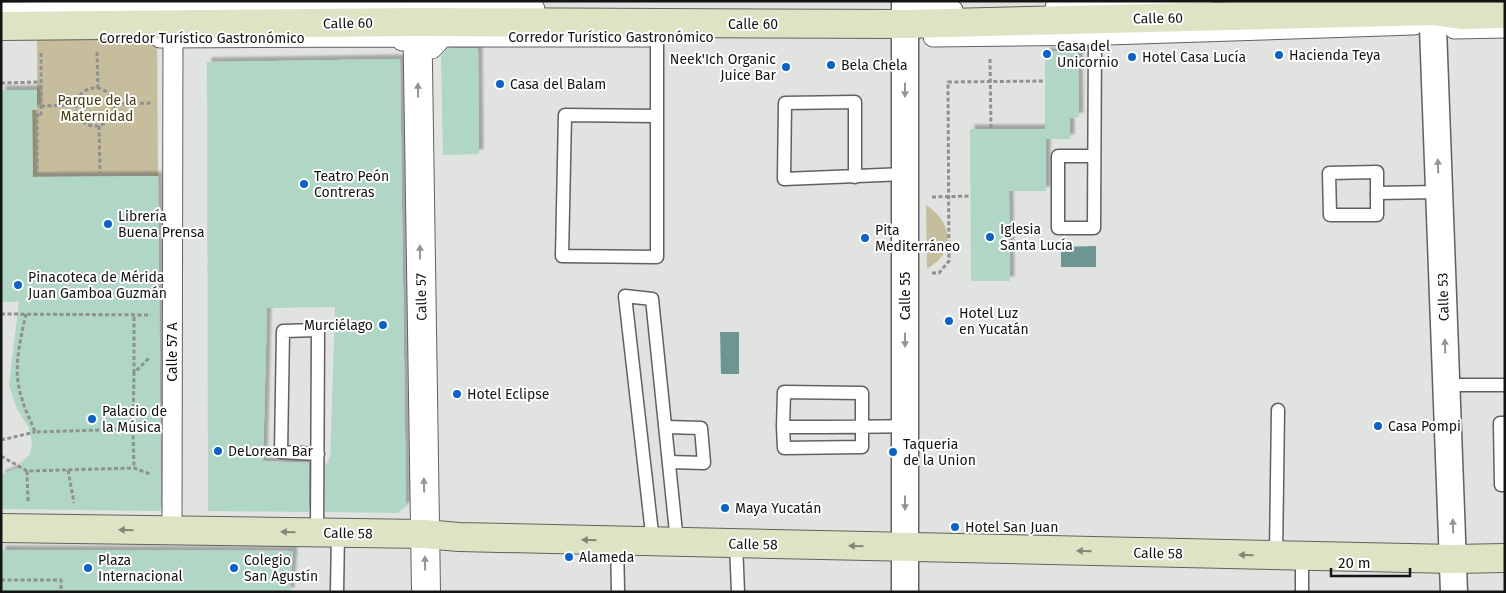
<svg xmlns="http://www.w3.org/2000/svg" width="1506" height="593" viewBox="0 0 1506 593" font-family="'Fira Sans',sans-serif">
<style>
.green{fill:#c5bd9b}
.water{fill:#6b9692}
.building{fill:#b0d7c5;filter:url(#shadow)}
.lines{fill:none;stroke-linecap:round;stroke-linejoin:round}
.service-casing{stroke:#5f625f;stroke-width:15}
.pedestrian-casing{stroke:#5f625f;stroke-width:21}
.minor-casing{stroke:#5f625f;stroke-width:29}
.tertiary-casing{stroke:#5f625f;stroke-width:30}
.secondary-casing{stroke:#5f625f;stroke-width:30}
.path{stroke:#8f918e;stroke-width:3;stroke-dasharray:4 2.5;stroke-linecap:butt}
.service{stroke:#fff;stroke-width:12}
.pedestrian{stroke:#fff;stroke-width:19}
.minor{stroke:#fff;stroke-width:26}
.tertiary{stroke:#fff;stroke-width:28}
.secondary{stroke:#dee4c3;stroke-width:28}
.oneway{fill:#959595}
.oneway2{fill:#838674}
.poi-dot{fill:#0a61cb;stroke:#fff;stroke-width:2}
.labels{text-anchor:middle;stroke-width:4;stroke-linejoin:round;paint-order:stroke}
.street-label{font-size:14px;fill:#131413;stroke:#fff}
.poi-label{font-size:14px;fill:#131413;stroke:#fff;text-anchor:start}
.park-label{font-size:14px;fill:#463c10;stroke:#fff}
</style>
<defs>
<filter id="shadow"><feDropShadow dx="4.5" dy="-4.5" stdDeviation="1" flood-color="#0004"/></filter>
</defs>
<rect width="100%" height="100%" fill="#e0e3df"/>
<g class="green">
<polygon points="157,38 158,176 33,177 31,110 37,110 37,39"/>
<path d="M 926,205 C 944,217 955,236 942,256 C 938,262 932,265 927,269 Z"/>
</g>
<g class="water">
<polygon points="1096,246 1096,267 1061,267 1061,247"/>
<polygon points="720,332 739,332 739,374 721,374"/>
</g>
<g class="building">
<polygon points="448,48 478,48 479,154 443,155 441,56"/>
<polygon points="1078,51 1079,117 1070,118 1070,139 1046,139 1046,191 1009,191 1010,281 971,281 970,129 1045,129 1045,52"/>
<polygon points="400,59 406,505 398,513 325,512 325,463 330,464 335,307 267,308 263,461 309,463 309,512 208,511 207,62"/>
<polygon points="1,90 37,90 37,110 32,110 33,177 158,176 161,511 1,509 1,475 17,468 25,461 30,454 32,443 29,428 17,409 9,385 19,302 1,302"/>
<polygon points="1,550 293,551 290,592 1,592"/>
</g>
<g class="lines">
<defs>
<g id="service">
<polyline points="657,116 565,115 562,256 657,257 657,23"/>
<polyline points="1094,156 1058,156 1058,228 1094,228 1095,35"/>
<polygon points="1377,172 1377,215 1330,215 1329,173"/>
<polyline points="855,177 855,102 785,103 784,179 905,174"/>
<polyline points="1377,193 1439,192"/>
<polyline points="1447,385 1505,385"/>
<polyline points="1505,423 1500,423 1501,485 1505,485"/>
<polyline points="666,427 701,428 704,463 669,462"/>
<path d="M 783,427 L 784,448 L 862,447 L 862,393 L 784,392 L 783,427 C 824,427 865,427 906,426"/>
<polyline points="317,532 318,330 283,331 281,452 318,454"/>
<polyline points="617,541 618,592"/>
<polyline points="653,542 625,296 652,299 677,542"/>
<polyline points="736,544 738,592"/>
<polyline points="1276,555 1278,410"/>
<polyline points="337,592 338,533"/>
<polyline points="1302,592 1302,556"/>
</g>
<g id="pedestrian">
<polyline points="922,1 922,6 929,11 953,10"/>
<polyline points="432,3 438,8 535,9"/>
<polyline points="1055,7 1204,1"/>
<polyline points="1,12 395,8"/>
<polyline points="1454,29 1505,28"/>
<polyline points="933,37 1107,35 1414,25"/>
<polyline points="160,38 399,37 402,41"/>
<polyline points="432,49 443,37 648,37"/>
<polyline points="172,530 173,24"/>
</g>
<g id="minor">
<polyline points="1432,1 1454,592"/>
<polyline points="905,592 905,1"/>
</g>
<polyline id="tertiary" points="417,1 426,592"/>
<g id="secondary">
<polyline points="1,26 418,22 906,24 1433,11 1461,15 1505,14"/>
<polyline points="1,528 424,534 459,537 1454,559 1505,558"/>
</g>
</defs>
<use href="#service" class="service-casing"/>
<use href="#pedestrian" class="pedestrian-casing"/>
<use href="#minor" class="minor-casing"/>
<use href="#tertiary" class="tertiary-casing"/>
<use href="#secondary" class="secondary-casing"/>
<g class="path">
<polyline points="97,52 98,88"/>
<polyline points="41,53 41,116 37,115 37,175 152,174"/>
<polyline points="990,59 991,129"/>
<polyline points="1,83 41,82"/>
<circle cx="95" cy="107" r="19"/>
<polyline points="114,104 152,103"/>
<polyline points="41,106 75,105"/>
<polyline points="99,126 100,174"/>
<polyline points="932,197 970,196"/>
<polyline points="932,273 939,273 949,261 948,82 1045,81"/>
<polyline points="1,314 151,315"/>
<path d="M 26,314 C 20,342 12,371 22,399 C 25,410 31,421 35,432 L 133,429 L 134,373 L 150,357"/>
<polyline points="134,373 134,315"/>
<polyline points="133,429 134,468"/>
<polyline points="1,440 35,432"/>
<polyline points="1,456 27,471 134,468 150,474"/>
<polyline points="68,470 74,503"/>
<polyline points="27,471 28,502"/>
<polyline points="1,580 61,580 61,592"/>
</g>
<use href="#service" class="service"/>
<use href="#pedestrian" class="pedestrian"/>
<use href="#minor" class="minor"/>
<use href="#tertiary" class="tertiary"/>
<use href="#secondary" class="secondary"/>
</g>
<defs><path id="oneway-solid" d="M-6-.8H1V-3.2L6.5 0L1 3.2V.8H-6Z" transform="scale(1.25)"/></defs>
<g class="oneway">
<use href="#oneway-solid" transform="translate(418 90) rotate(-91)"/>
<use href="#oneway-solid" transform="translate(905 90) rotate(90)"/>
<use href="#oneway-solid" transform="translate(1438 166) rotate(-92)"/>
<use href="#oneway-solid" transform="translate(420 252) rotate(-91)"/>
<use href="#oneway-solid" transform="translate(905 340) rotate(90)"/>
<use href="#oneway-solid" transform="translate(1445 346) rotate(-92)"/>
<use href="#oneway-solid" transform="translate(424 485) rotate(-91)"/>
<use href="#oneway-solid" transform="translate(905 503) rotate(90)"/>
<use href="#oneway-solid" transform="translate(1453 526) rotate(-92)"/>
<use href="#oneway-solid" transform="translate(425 563) rotate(-91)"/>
</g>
<g class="oneway2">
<use href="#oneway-solid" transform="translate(126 530) rotate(-179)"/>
<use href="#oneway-solid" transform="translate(288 532) rotate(-179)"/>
<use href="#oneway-solid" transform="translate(589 540) rotate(-179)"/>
<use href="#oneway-solid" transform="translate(856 546) rotate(-179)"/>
<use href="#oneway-solid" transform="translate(1084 551) rotate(-179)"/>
<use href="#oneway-solid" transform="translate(1246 555) rotate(-179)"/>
</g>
<g class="poi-dot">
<circle cx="1047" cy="54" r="5"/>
<circle cx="1279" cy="55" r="5"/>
<circle cx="1132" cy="57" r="5"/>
<circle cx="831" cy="65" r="5"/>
<circle cx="786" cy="67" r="5"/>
<circle cx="500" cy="84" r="5"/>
<circle cx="304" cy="184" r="5"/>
<circle cx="108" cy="224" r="5"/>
<circle cx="990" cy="237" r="5"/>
<circle cx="865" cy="238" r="5"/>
<circle cx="18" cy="285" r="5"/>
<circle cx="949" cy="321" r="5"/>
<circle cx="383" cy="325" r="5"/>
<circle cx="457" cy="394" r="5"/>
<circle cx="92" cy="419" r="5"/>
<circle cx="1378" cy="426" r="5"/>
<circle cx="218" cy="451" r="5"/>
<circle cx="893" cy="452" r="5"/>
<circle cx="725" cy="508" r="5"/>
<circle cx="955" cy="527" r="5"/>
<circle cx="569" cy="557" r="5"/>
<circle cx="88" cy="568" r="5"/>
<circle cx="234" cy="568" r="5"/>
</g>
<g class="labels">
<g class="street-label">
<text transform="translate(1158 18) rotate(-1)" y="5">Calle 60</text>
<text transform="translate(348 23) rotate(-1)" y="5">Calle 60</text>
<text x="753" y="29">Calle 60</text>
<text x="611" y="42">Corredor Turístico Gastronómico</text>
<text x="202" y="43">Corredor Turístico Gastronómico</text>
<text transform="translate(905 296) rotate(-90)" y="5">Calle 55</text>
<text transform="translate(421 297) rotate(-91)" y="5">Calle 57</text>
<text transform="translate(1443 297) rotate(-92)" y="5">Calle 53</text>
<text transform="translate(172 352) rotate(-90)" y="5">Calle 57 A</text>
<text transform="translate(348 533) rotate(1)" y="5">Calle 58</text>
<text transform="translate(753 544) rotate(1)" y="5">Calle 58</text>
<text transform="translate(1158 553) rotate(1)" y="5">Calle 58</text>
</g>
<g class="poi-label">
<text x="1057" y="51">Casa del<tspan x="1057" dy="16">Unicornio</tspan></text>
<text x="1289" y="60">Hacienda Teya</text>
<text x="1142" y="62">Hotel Casa Lucía</text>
<text x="776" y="64" text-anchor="end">Neek'Ich Organic<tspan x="776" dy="16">Juice Bar</tspan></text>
<text x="841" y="70">Bela Chela</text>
<text x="510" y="89">Casa del Balam</text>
<text x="314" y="181">Teatro Peón<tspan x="314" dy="16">Contreras</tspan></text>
<text x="118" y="221">Librería<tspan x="118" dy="16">Buena Prensa</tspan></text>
<text x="1000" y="234">Iglesia<tspan x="1000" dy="16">Santa Lucía</tspan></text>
<text x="875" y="235">Pita<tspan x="875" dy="16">Mediterráneo</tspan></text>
<text x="28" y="282">Pinacoteca de Mérida<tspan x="28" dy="16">Juan Gamboa Guzmán</tspan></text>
<text x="959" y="318">Hotel Luz<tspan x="959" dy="16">en Yucatán</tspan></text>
<text x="373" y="330" text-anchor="end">Murciélago</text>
<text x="467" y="399">Hotel Eclipse</text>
<text x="102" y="416">Palacio de<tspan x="102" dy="16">la Música</tspan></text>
<text x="1388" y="431">Casa Pompi</text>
<text x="903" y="449">Taqueria<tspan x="903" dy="16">de la Union</tspan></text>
<text x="228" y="456">DeLorean Bar</text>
<text x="735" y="513">Maya Yucatán</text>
<text x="965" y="532">Hotel San Juan</text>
<text x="579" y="562">Alameda</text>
<text x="98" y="565">Plaza<tspan x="98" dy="16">Internacional</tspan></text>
<text x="244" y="565">Colegio<tspan x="244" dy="16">San Agustín</tspan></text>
</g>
<g class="park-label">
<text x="97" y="105">Parque de la<tspan x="97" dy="16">Maternidad</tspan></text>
</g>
</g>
<rect width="1506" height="593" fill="none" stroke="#131413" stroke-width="5"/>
<path d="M1331 568v8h79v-8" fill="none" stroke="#131413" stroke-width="2.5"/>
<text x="1338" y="568" font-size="15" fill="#131413" stroke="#ffffff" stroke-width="4" paint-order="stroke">20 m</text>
</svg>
